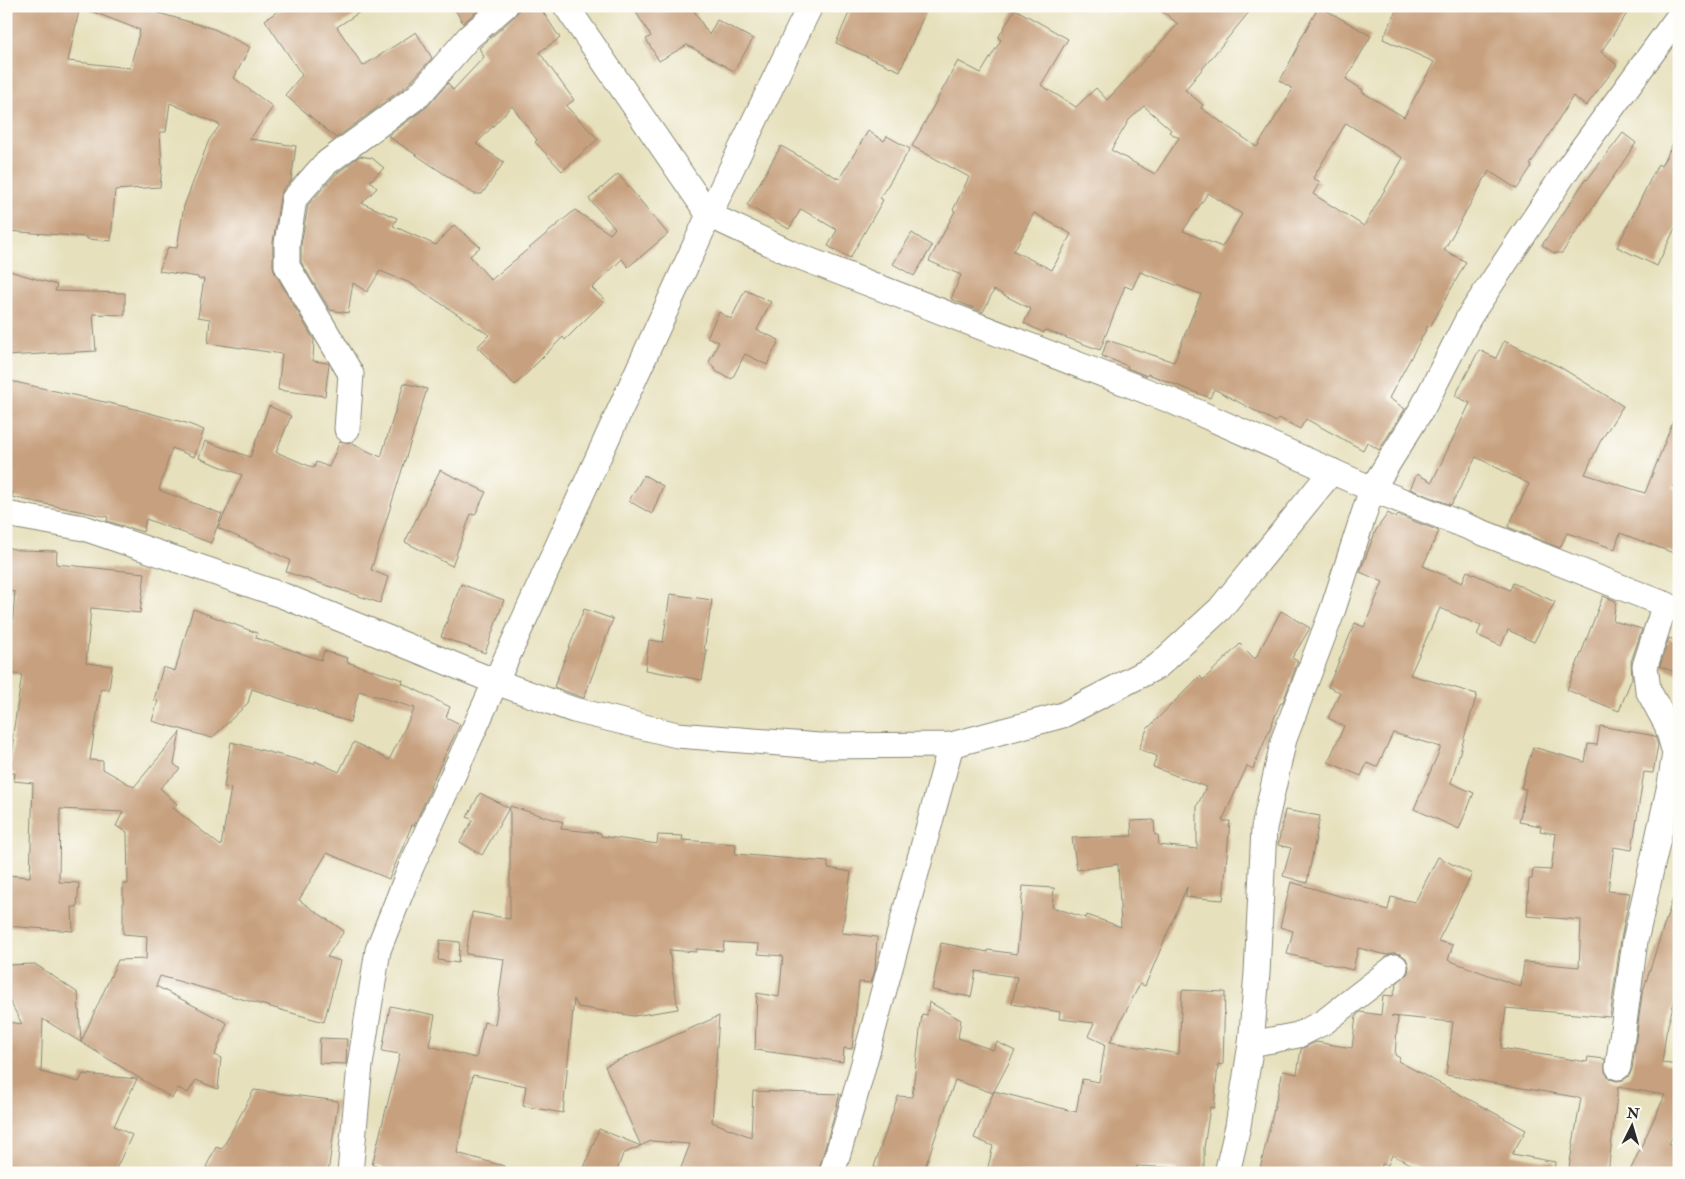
<svg xmlns="http://www.w3.org/2000/svg" width="1685" height="1179" viewBox="0 0 1685 1179" font-family="'IM FELL Double Pica',serif">
<style>
.building{fill:#c7a17f;fill-rule:evenodd}
.lines{fill:none;stroke-linecap:round;stroke-linejoin:round}
.street-casing{stroke:#888674;stroke-width:27}
.street{stroke:#fff;stroke-width:25}
</style>
<rect width="100%" height="100%" fill="#fdfcf7"/>
<filter id="ink" filterUnits="userSpaceOnUse"><feTurbulence type="fractalNoise" baseFrequency=".02" numOctaves="2"/><feDisplacementMap in="SourceGraphic" scale="10" xChannelSelector="R" yChannelSelector="G"/><feConvolveMatrix kernelMatrix="1 2 1 2 8 2 1 2 1" color-interpolation-filters="sRGB"/></filter>
<filter id="wash" filterUnits="userSpaceOnUse"><feTurbulence type="fractalNoise" baseFrequency=".0096" numOctaves="4" result="noise"/><feDisplacementMap in="SourceGraphic" scale="20" xChannelSelector="R" yChannelSelector="G"/><feGaussianBlur stdDeviation="1.12" result="paint"/><feColorMatrix in="noise" values="0 0 0 0 0 0 0 0 0 0 0 0 0 0 0 0 0 1.4 0 .05"/><feComposite in="paint" operator="in"/></filter>
<g filter="url(#wash)">
<rect width="100%" height="100%" fill="#e6e0bc"/>
<g id="blocks">
<g class="building">
<polygon points="6,6 80,6 68,61 130,68 140,30 83,8 84,6 134,6 214,29 250,47 234,78 273,107 250,139 296,146 291,181 283,189 280,197 273,242 273,266 275,273 314,340 313,361 328,363 329,364 325,396 278,390 282,354 208,343 210,319 198,317 204,279 198,279 198,277 159,271 168,247 177,248 184,206 209,140 220,125 170,103 166,132 160,132 162,167 160,187 115,190 111,241 87,239 87,237 7,231 11,162 8,161 10,146 6,146"/>
<polygon points="285,6 369,6 337,27 363,66 416,32 432,58 409,84 336,138 285,95 302,75 265,20"/>
<polygon points="453,6 483,6 463,23"/>
<polygon points="519,6 539,6 560,38 539,52 574,100 566,106 598,139 562,171 535,142 537,140 512,106 476,144 504,162 482,194 474,194 388,136 428,106 448,83 453,90 484,57 479,48 514,17 518,11"/>
<polygon points="632,6 691,6 709,35 717,20 753,39 734,71 687,45 659,61 646,39 651,36"/>
<polygon points="852,6 928,6 900,71 836,43"/>
<path d="M 1156,6 L 1254,6 L 1185,90 L 1203,105 L 1201,108 L 1257,147 L 1293,89 L 1280,81 L 1299,45 L 1298,44 L 1319,6 L 1371,36 L 1346,79 L 1363,90 L 1362,92 L 1404,117 L 1434,62 L 1383,39 L 1398,6 L 1632,6 L 1601,52 L 1617,65 L 1586,106 L 1573,96 L 1530,165 L 1532,166 L 1517,189 L 1489,171 L 1444,250 L 1466,262 L 1430,327 L 1428,326 L 1389,398 L 1405,409 L 1379,450 L 1367,442 L 1363,450 L 1306,419 L 1300,429 L 1279,418 L 1276,422 L 1214,389 L 1210,398 L 1148,374 L 1147,376 L 1127,368 L 1128,366 L 1102,356 L 1107,340 L 1174,362 L 1201,294 L 1140,272 L 1132,289 L 1125,286 L 1100,350 L 1045,330 L 1044,333 L 1024,323 L 1031,309 L 994,290 L 983,312 L 951,299 L 961,275 L 929,261 L 955,211 L 953,210 L 969,177 L 912,146 L 958,61 L 981,73 L 1001,40 L 998,38 L 1015,9 L 1068,39 L 1041,85 L 1076,107 L 1096,88 L 1107,100 L 1178,24 ZM 1144,106 L 1171,130 L 1169,132 L 1179,138 L 1155,174 L 1111,150 L 1129,120 ZM 1346,123 L 1403,158 L 1364,226 L 1313,194 L 1320,182 L 1313,178 ZM 1208,193 L 1242,214 L 1222,247 L 1183,231 ZM 1034,213 L 1071,234 L 1052,270 L 1014,251 Z"/>
<polygon points="868,131 884,141 887,136 910,149 880,198 883,200 850,258 828,246 837,230 801,209 789,229 747,205 781,146 839,179"/>
<polygon points="1623,133 1636,143 1562,253 1554,253 1542,245 1586,179 1587,180"/>
<polygon points="1679,133 1679,220 1657,266 1617,247 1658,164 1661,166"/>
<polygon points="360,156 372,158 384,168 370,181 377,188 362,203 397,218 393,226 436,245 454,225 480,247 470,256 491,280 575,210 610,234 615,228 589,199 618,174 668,234 628,267 622,259 592,288 605,300 565,340 563,337 515,385 477,347 489,335 410,283 380,271 367,292 353,283 348,313 330,310 301,262 301,245 308,205 335,175"/>
<polygon points="912,233 932,246 914,276 893,264"/>
<polygon points="6,270 57,285 55,291 125,293 125,315 93,314 96,351 6,356"/>
<polygon points="745,290 771,302 757,330 779,340 767,365 745,354 732,379 717,372 709,362 719,342 707,337 719,312 731,319"/>
<polygon points="1504,341 1560,367 1623,406 1600,442 1585,474 1645,493 1677,411 1679,411 1679,472 1673,488 1679,490 1679,555 1620,533 1615,549 1567,533 1560,548 1508,527 1529,484 1476,457 1451,505 1410,489 1417,474 1432,482 1470,403 1455,396 1479,350 1496,358"/>
<polygon points="6,380 131,408 186,423 204,430 194,457 172,448 159,490 222,514 211,543 146,519 143,532 107,521 108,517 12,497 13,492 6,491"/>
<polygon points="404,383 427,389 371,570 388,577 380,603 286,572 290,560 218,528 242,475 199,458 205,441 250,457 269,406 291,416 276,452 314,468 316,462 329,467 340,441 350,443 381,457"/>
<polygon points="440,470 486,492 475,515 471,514 452,566 405,542"/>
<polygon points="644,475 663,486 652,514 629,501"/>
<polygon points="1388,513 1396,518 1398,515 1439,531 1423,566 1462,583 1467,571 1510,590 1513,583 1555,602 1534,642 1508,630 1501,646 1477,635 1481,626 1440,608 1410,675 1477,694 1451,783 1474,793 1459,829 1414,809 1441,747 1393,733 1377,767 1367,763 1361,776 1328,762 1344,726 1328,718 1340,692 1328,687 1355,623 1364,627 1383,582 1360,572 1376,530"/>
<polygon points="6,547 18,550 57,551 56,564 145,573 140,613 91,608 86,663 112,666 109,690 101,689 90,760 103,761 103,769 134,787 180,732 174,764 180,769 160,788 177,804 173,808 221,846 231,788 224,787 231,742 314,764 315,761 339,772 354,742 389,760 415,708 359,691 350,722 317,712 317,711 252,689 248,703 212,738 152,721 158,701 154,700 163,667 175,671 193,609 257,633 256,638 321,660 324,651 348,658 347,662 403,680 402,683 450,707 446,717 460,724 430,787 431,788 414,826 412,825 389,879 327,853 299,900 344,931 327,957 340,961 324,1022 160,976 156,986 227,1023 215,1055 221,1058 218,1089 196,1080 188,1093 178,1088 172,1098 43,1019 41,1072 79,1082 83,1074 137,1079 114,1126 132,1135 114,1173 6,1173 6,1022 22,1024 6,994 6,965 35,964 78,993 81,1042 118,960 146,959 147,936 123,934 123,884 128,884 127,832 116,826 123,812 60,809 59,882 79,883 77,907 72,907 73,931 6,926 6,875 30,877 33,783 14,781 15,773 10,773 14,740 12,740 22,675 8,673 15,592 6,590"/>
<polygon points="461,584 504,600 485,653 441,637"/>
<polygon points="670,594 712,600 704,650 707,650 702,680 645,670 649,640 663,642"/>
<polygon points="1603,596 1616,601 1613,621 1642,629 1631,662 1632,678 1619,711 1567,690"/>
<polygon points="584,609 613,619 584,698 554,687"/>
<polygon points="1281,611 1310,628 1292,658 1298,661 1283,702 1281,702 1253,769 1247,766 1222,821 1230,821 1223,900 1186,897 1187,887 1145,986 1140,984 1110,1042 1179,1054 1182,990 1225,992 1223,1065 1218,1064 1214,1108 1210,1107 1204,1148 1204,1173 1176,1173 1177,1168 1137,1166 1136,1173 1008,1173 988,1167 993,1146 974,1138 994,1091 1076,1112 1082,1079 1099,1082 1105,1044 1088,1036 1094,1023 1059,1019 1060,1012 1012,1004 1017,977 976,971 971,997 932,990 941,943 988,952 988,950 1017,954 1023,886 1054,888 1052,907 1086,918 1087,915 1121,927 1118,864 1077,870 1072,838 1132,836 1131,821 1154,820 1155,835 1158,835 1159,845 1197,849 1197,806 1206,787 1153,767 1157,756 1139,749 1147,729 1200,676 1203,680 1240,644 1255,659"/>
<polygon points="1669,638 1679,642 1679,674 1660,666"/>
<polygon points="1600,726 1655,736 1658,745 1653,773 1644,772 1632,850 1614,847 1608,891 1630,893 1621,939 1610,1017 1506,1008 1501,1048 1587,1062 1588,1057 1605,1059 1605,1072 1610,1079 1617,1081 1623,1080 1629,1076 1632,1069 1642,994 1674,895 1679,895 1679,983 1666,1033 1662,1063 1679,1065 1679,1123 1669,1144 1679,1147 1679,1173 1629,1173 1665,1095 1618,1087 1608,1173 1568,1173 1581,1098 1446,1075 1453,1022 1391,1016 1398,1017 1395,1055 1400,1058 1398,1061 1526,1130 1512,1154 1555,1162 1554,1173 1429,1173 1392,1155 1388,1165 1382,1164 1381,1173 1259,1173 1283,1071 1297,1074 1301,1049 1316,1042 1352,1048 1356,1016 1360,1012 1381,1015 1383,995 1393,996 1397,983 1408,973 1409,966 1406,958 1400,954 1394,953 1387,955 1358,948 1353,970 1287,954 1293,931 1280,927 1291,882 1388,910 1391,897 1415,902 1438,857 1472,874 1438,941 1453,945 1448,960 1521,987 1524,962 1579,967 1581,920 1527,916 1529,879 1532,879 1533,869 1551,870 1556,834 1540,831 1541,826 1519,822 1526,789 1521,788 1533,747 1585,762 1588,744 1597,745"/>
<polygon points="480,793 509,808 482,855 460,842 473,820 467,817"/>
<polygon points="510,806 563,822 561,829 601,833 601,836 657,844 658,835 683,836 682,840 736,844 735,854 828,862 828,868 851,872 842,933 877,937 875,970 871,983 859,982 852,1049 844,1048 843,1062 755,1050 757,993 779,997 783,956 758,954 759,944 724,942 723,951 696,949 696,952 669,950 678,1009 634,1016 578,1007 574,999 563,1113 523,1106 526,1086 473,1075 457,1153 504,1166 503,1173 406,1173 372,1165 400,1054 382,1051 390,1006 435,1015 429,1046 476,1058 484,1022 495,1025 504,959 466,954 472,912 510,919"/>
<polygon points="1285,810 1320,816 1307,883 1283,876 1291,848 1278,845"/>
<polygon points="440,940 460,942 458,963 438,960"/>
<polygon points="929,1002 961,1020 958,1038 993,1050 997,1042 1015,1051 993,1093 955,1080 923,1173 892,1173 874,1167 898,1096 912,1097 922,1014 927,1015"/>
<polygon points="719,1016 712,1122 751,1137 753,1091 840,1094 818,1173 679,1173 690,1144 651,1141 623,1154 616,1173 582,1173 599,1129 641,1146 605,1066"/>
<polygon points="320,1038 347,1039 346,1064 319,1063"/>
<polygon points="254,1090 338,1101 328,1173 216,1173 206,1167 216,1147 222,1149"/>
</g>
</g>
</g>
<g filter="url(#ink)">
<use href="#blocks" fill-opacity="0" stroke="#888674" stroke-width="1"/>
<g class="lines">
<defs>
<g id="street">
<polyline points="566,6 709,215 793,254 1172,401 1372,489 1679,610"/>
<polyline points="347,429 351,374 287,266 287,244 294,199 325,164 419,95 469,37 505,6"/>
<polyline points="6,514 84,528 284,596 496,682 574,710 677,735 819,746 951,745 1063,715 1158,666 1220,609 1332,471"/>
<polyline points="1251,1044 1298,1035 1324,1022 1395,967"/>
<polyline points="1618,1067 1635,941 1670,785 1675,753 1667,725 1648,690 1645,666 1665,604"/>
<polyline points="350,1173 360,1065 378,950 411,867 709,215 810,6"/>
<polyline points="832,1173 853,1103 951,745"/>
<polyline points="1227,1173 1238,1126 1251,1044 1257,973 1264,828 1284,739 1332,612 1372,489 1423,407 1469,317 1568,168 1679,16"/>
</g>
</defs>
<use href="#street" class="street-casing"/>
<use href="#street" class="street"/>
</g>
</g>
<rect width="1685" height="1179" fill="none" stroke="#fdfcf7" stroke-width="25"/>
<g transform="translate(1632 1126) rotate(5)" stroke="#fdfcf7" stroke-width="4" paint-order="stroke">
<path d="M0-4L9 19L0 12L-9 19Z" fill="#2b2b2b"/>
<text y="-8" font-size="14" font-weight="bold" text-anchor="middle" fill="#2b2b2b">N</text>
</g>
</svg>
